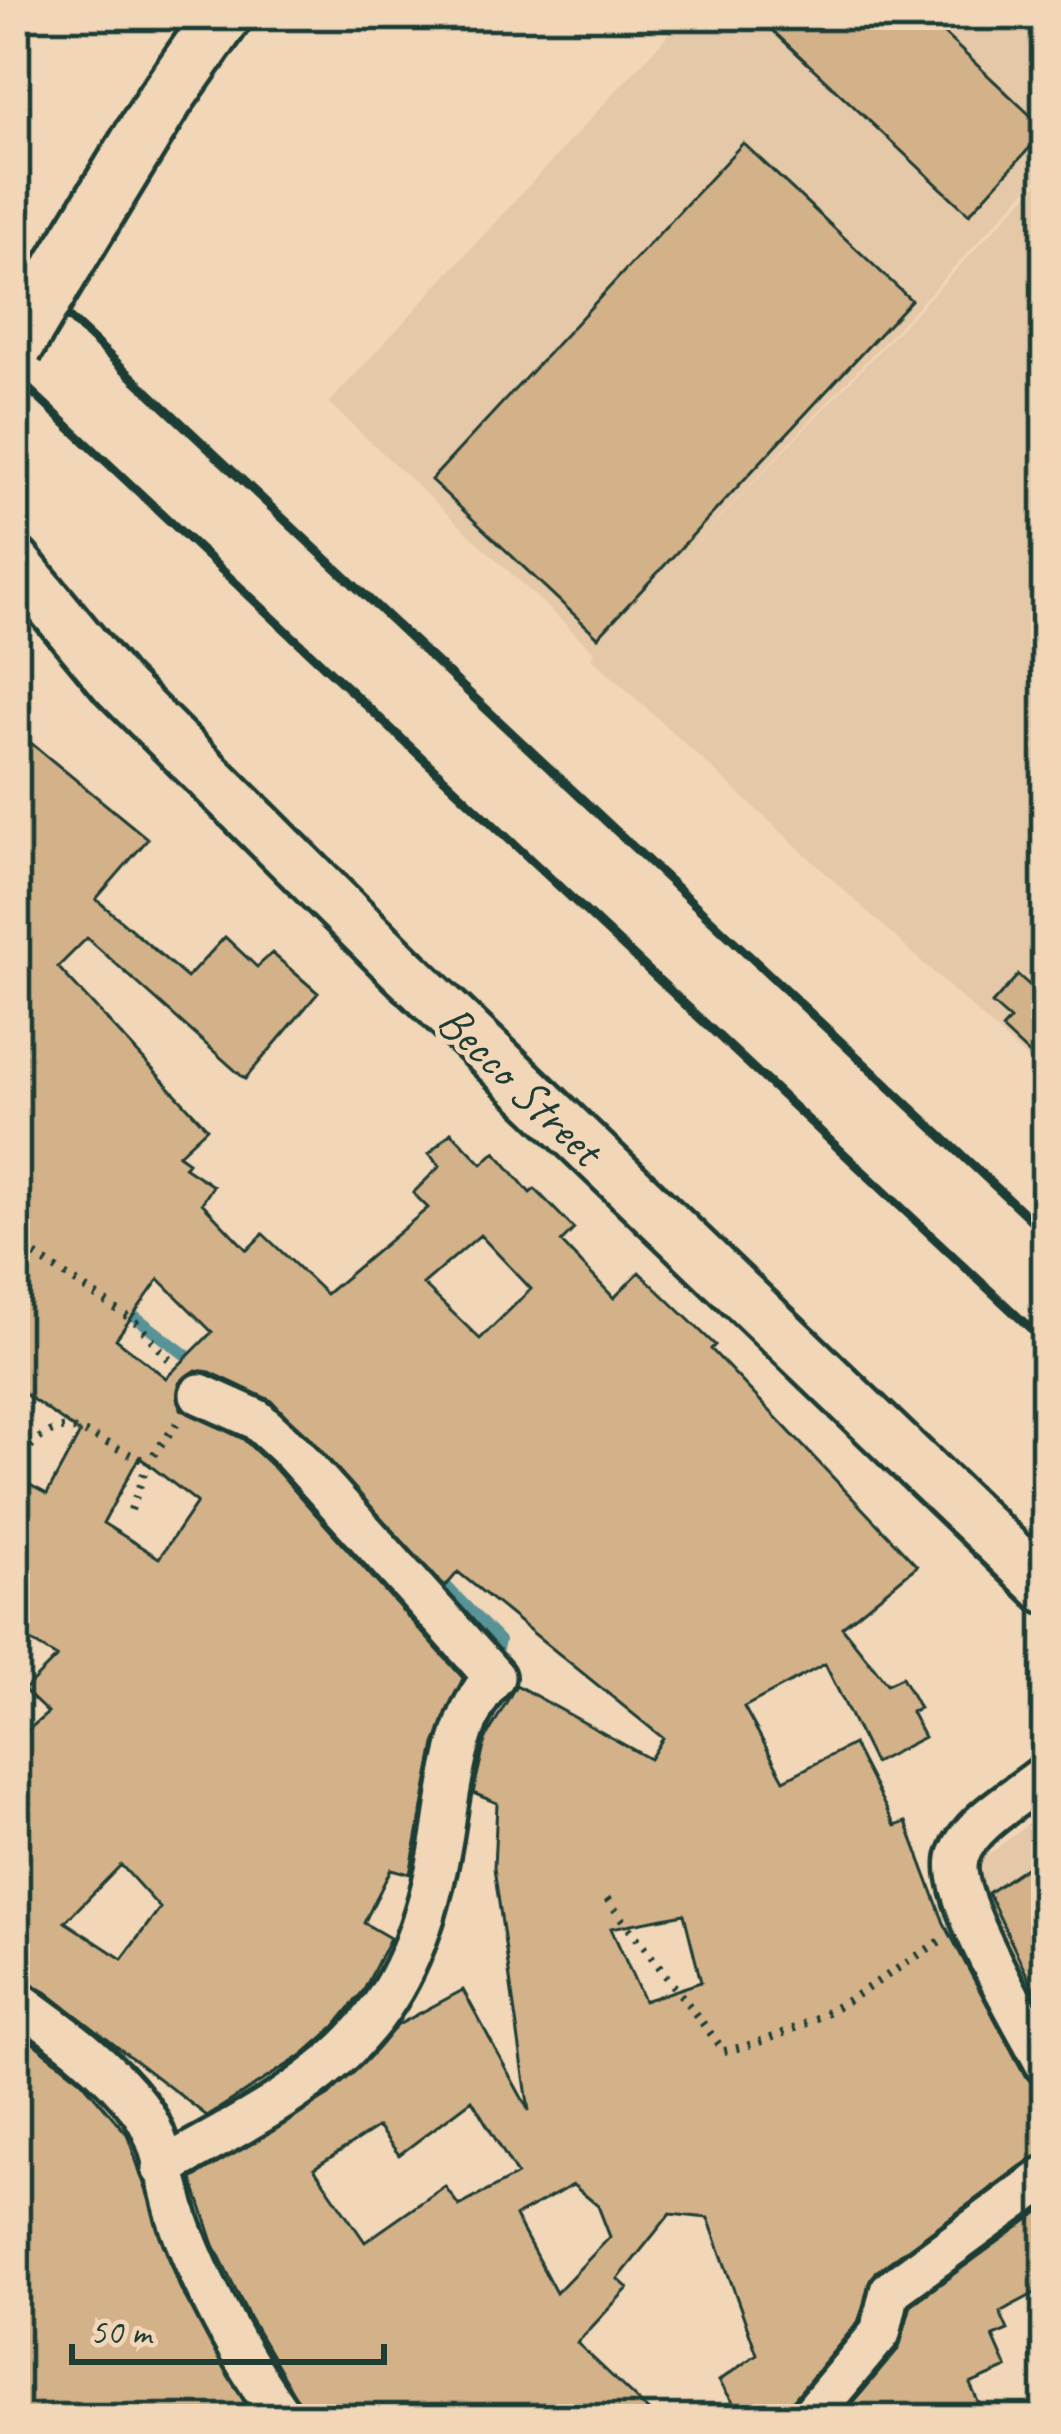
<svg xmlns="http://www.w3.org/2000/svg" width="1061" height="2434" viewBox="0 0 1061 2434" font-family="Caveat,sans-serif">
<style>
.built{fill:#e4c8a8}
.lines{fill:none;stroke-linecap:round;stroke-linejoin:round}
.stream{stroke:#589398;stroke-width:12}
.building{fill:#d3b28a;stroke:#1f3d34;stroke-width:3;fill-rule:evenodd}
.minor-casing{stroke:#1f3d34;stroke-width:48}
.tertiary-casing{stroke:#1f3d34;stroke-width:57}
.secondary-casing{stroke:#1f3d34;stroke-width:63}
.path{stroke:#1f3d34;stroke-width:8;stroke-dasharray:3 9;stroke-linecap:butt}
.minor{stroke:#f1d6b8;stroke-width:39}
.tertiary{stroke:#f1d6b8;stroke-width:48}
.secondary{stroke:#f1d6b8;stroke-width:54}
.rail{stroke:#1f3d34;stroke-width:9}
.secondary-bridge-casing{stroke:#1f3d34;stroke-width:63;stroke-linecap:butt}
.secondary-bridge{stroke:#f1d6b8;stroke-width:54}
.labels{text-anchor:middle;stroke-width:10;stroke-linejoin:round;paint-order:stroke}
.street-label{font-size:48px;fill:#1f3d34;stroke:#f1d6b8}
</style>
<rect width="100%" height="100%" fill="#f1d6b8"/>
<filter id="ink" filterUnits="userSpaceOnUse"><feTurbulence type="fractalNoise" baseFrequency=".00833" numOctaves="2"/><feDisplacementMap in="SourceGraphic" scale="24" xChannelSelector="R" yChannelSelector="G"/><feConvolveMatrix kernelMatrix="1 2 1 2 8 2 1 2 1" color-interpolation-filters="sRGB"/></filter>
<g filter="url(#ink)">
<g class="built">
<polygon points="686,15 1046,15 1046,169 666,575 1046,175 1046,1076 591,657 595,652 329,403"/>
<polygon points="1046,1810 1046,2023 979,1895 978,1863"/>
</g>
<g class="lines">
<g class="stream">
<polyline points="120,1305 233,1391"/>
<polyline points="357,1498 408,1546"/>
<polyline points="434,1574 499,1641 492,1665"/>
<polyline points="1015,1968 1039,2014"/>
</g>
</g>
<g class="building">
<polygon points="756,15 924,15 1046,130 969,214"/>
<polygon points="743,143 911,300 598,637 431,480"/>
<path d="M 15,730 L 148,839 L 96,899 L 187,978 L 225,937 L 257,967 L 272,953 L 318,993 L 245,1079 L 87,938 L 58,967 L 207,1128 L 178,1155 L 188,1162 L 184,1167 L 213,1186 L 202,1203 L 247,1250 L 263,1234 L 326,1294 L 428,1208 L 413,1193 L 440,1166 L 429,1154 L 451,1132 L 482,1164 L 495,1152 L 530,1193 L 535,1189 L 574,1229 L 561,1242 L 614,1298 L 639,1272 L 715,1345 L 711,1349 L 917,1566 L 842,1627 L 887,1684 L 902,1677 L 919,1708 L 911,1712 L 924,1737 L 874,1763 L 825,1664 L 744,1707 L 784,1780 L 853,1744 L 895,1826 L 906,1822 L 944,1923 L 1025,2076 L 1046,2089 L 1046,2153 L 1032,2158 L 876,2272 L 858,2322 L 790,2404 L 785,2419 L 744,2419 L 719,2381 L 757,2354 L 708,2218 L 670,2214 L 618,2279 L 628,2288 L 577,2343 L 657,2419 L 308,2419 L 249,2317 L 214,2245 L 192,2179 L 329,2095 L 398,2025 L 463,1990 L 529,2111 L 494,1868 L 497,1803 L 473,1793 L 486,1738 L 516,1685 L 650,1759 L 663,1738 L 458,1572 L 445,1587 L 272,1401 L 210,1372 L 196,1370 L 179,1383 L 181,1409 L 243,1439 L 276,1470 L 463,1678 L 435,1744 L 410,1874 L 391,1869 L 364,1923 L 390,1938 L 364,1990 L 335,2026 L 301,2056 L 207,2116 L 46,1992 L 15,1975 L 15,1741 L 48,1713 L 24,1690 L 57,1657 L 15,1632 L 15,1477 L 47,1494 L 80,1433 L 15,1387 ZM 480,1235 L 531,1289 L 480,1339 L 423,1284 ZM 159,1279 L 212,1332 L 166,1378 L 116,1339 ZM 139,1457 L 197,1502 L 159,1558 L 103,1523 ZM 121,1865 L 160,1908 L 122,1959 L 65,1922 ZM 684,1914 L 701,1982 L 644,2001 L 611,1928 ZM 472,2100 L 517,2175 L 459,2206 L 445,2186 L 365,2242 L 314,2168 L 378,2127 L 399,2155 ZM 573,2185 L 598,2206 L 610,2237 L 556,2293 L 515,2216 Z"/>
<polygon points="1018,975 1036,991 1046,980 1046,1070 1002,1029 1010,1020 992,1004"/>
<polygon points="1046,1853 1046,2015 988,1893"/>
<polygon points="15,2029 81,2080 127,2134 180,2288 254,2419 15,2419"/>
<polygon points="1046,2207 1046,2287 1000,2312 1008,2330 993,2336 1007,2368 970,2384 986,2419 852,2419 847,2410 899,2348 911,2305"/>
</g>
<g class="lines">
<defs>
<g id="minor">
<path d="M 1046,1774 C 1020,1796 971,1822 959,1855 C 945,1893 1026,2026 1046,2065"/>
<path d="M 15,1999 C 61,2032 105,2063 140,2109 C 165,2143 167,2192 182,2231 C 205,2291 246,2369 284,2419"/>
<path d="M 162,2168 C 329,2077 410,2035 443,1833 C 451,1782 457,1716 494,1677 L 293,1453 L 256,1419 L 200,1394"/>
<polyline points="808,2419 880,2333 890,2291 1046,2177"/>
</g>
<polyline id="tertiary" points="15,562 116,684 404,971 1046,1588"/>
<polyline id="secondary" points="70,255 165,99 224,15"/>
</defs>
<use href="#minor" class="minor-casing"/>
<use href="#tertiary" class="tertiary-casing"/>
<use href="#secondary" class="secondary-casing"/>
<g class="path">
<polyline points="15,1242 137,1323 174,1365"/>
<path d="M 15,1465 C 62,1399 87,1439 148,1462"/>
<polyline points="131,1510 148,1462 178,1422"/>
<path d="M 607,1899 L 724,2051 C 809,2034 870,1985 942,1940"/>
</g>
<use href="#minor" class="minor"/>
<use href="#tertiary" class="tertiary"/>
<use href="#secondary" class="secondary"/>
<g class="rail">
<polyline points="15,267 1046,1234"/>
<polyline points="15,376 1046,1343"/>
</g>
<defs>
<polyline id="secondary-bridge" points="15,347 70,255"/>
</defs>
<use href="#secondary-bridge" class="secondary-bridge-casing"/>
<use href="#secondary-bridge" class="secondary-bridge"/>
</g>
</g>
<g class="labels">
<g class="street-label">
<text transform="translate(521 1084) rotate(44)" y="17">Becco Street</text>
</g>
</g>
<rect width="1061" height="2434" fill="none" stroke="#f1d6b8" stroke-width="60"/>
<rect x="30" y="30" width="1001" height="2374" fill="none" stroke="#1f3d34" stroke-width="4.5" filter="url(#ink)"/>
<path d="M72 2344v18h312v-18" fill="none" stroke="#1f3d34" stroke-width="6"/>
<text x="90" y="2344" font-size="36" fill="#1f3d34" stroke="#f1d6b8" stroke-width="9" paint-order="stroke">50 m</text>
</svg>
